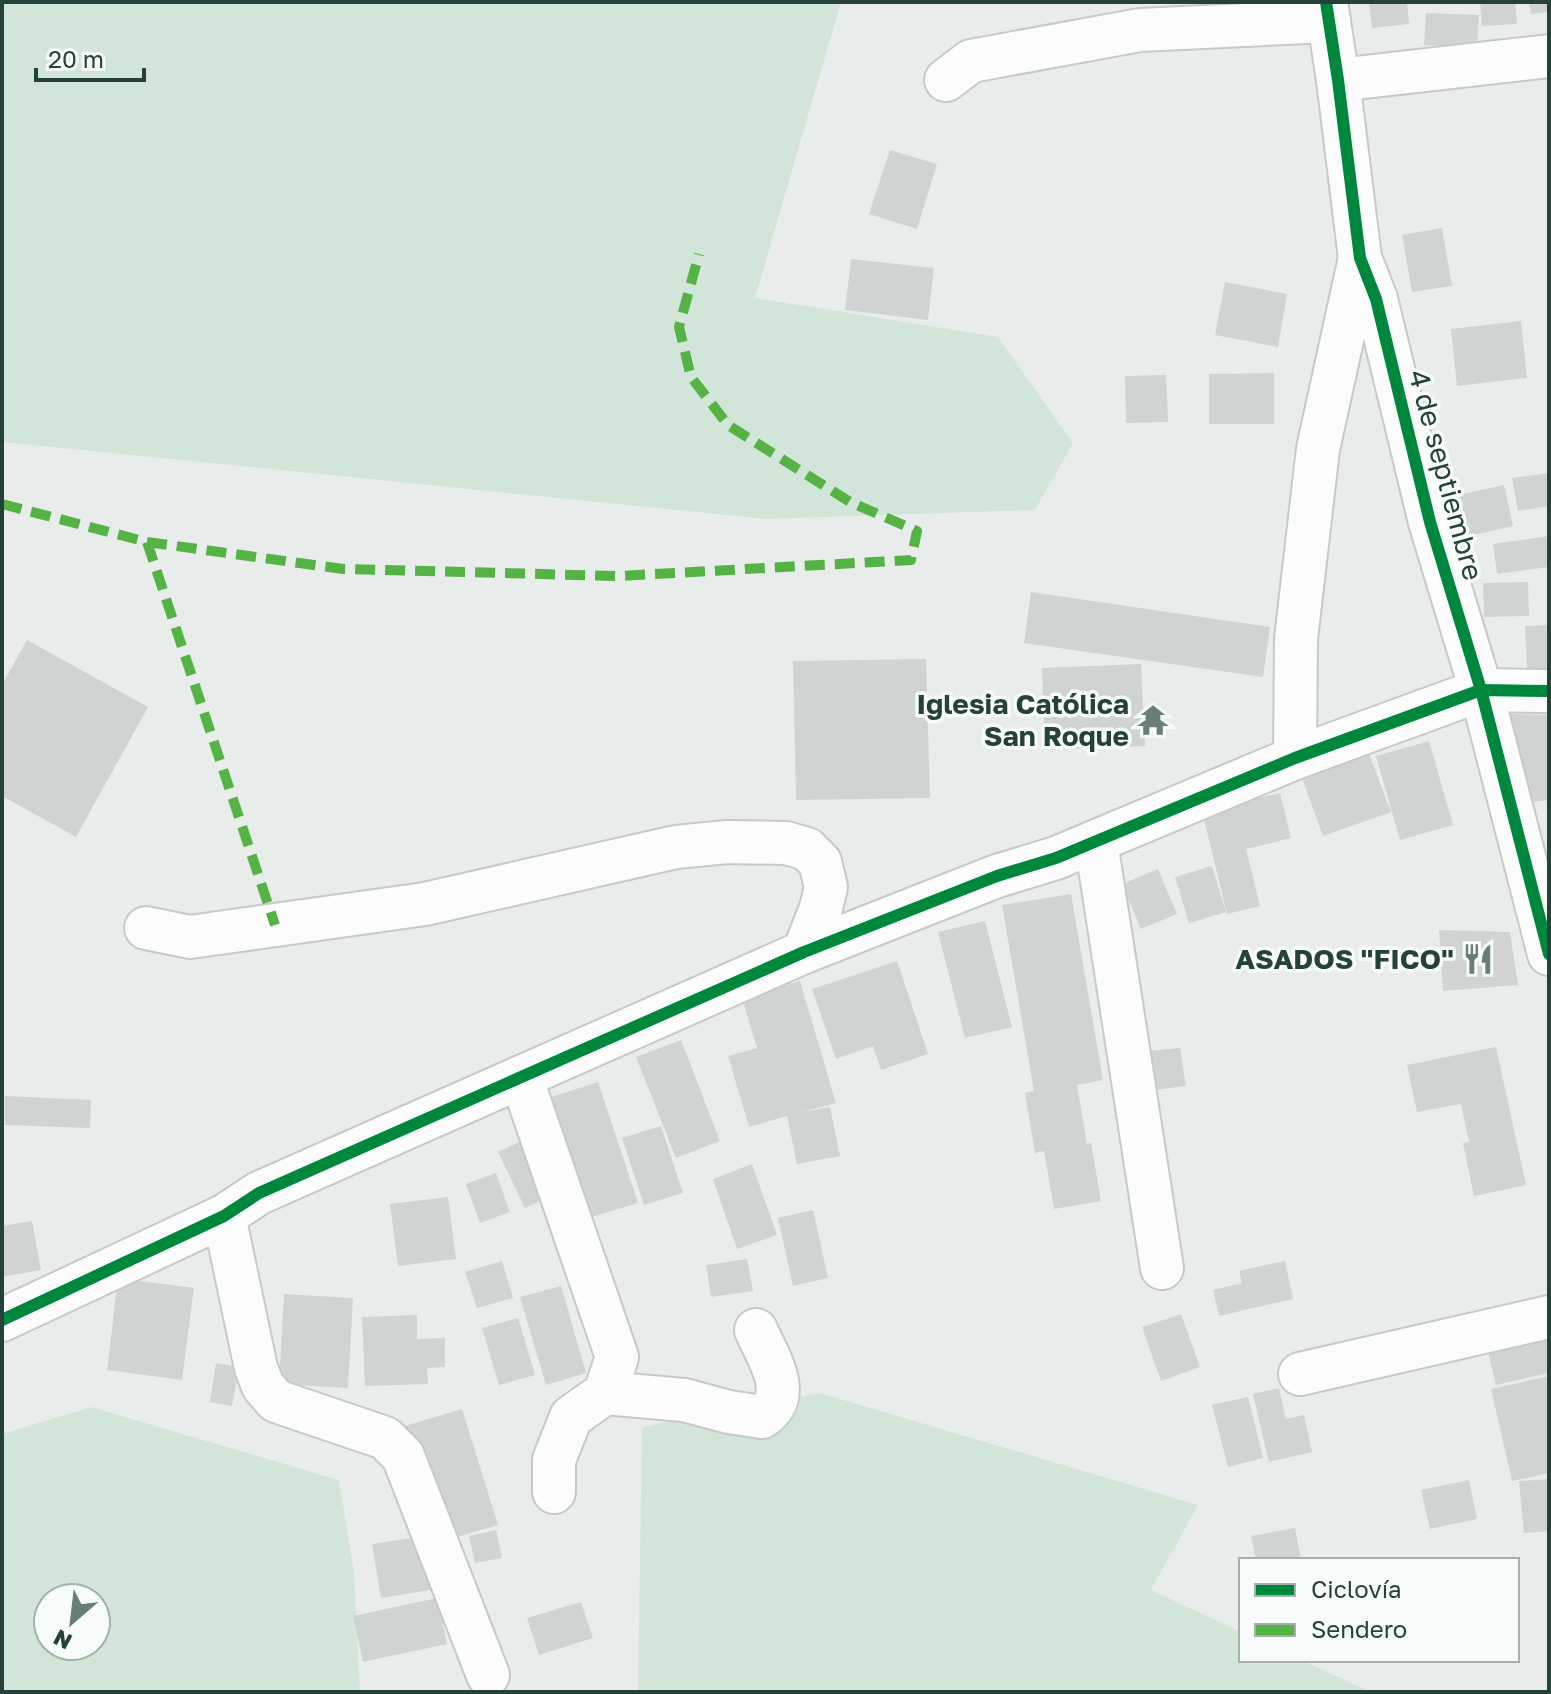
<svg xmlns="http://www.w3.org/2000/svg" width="1551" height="1694" viewBox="0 0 1551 1694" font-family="'Golos Text',sans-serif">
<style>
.green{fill:#d1e6d8;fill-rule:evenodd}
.building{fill:#cfd4d2}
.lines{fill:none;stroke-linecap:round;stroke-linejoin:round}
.minor-casing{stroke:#c5cac8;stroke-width:46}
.minor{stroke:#fcfcfc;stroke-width:42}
.quiet{stroke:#55b346;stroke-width:10;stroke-dasharray:20 10;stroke-linecap:butt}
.cycleway-casing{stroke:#f7fbf9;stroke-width:17}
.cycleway{stroke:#00873e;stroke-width:12}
.labels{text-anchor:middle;stroke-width:7;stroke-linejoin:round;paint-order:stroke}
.street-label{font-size:28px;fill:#24423a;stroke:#f7fbf9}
.poi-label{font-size:28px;font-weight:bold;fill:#24423a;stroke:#f7fbf9;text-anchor:end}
</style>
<rect width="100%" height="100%" fill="#e8edeb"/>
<g class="green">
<polygon points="2,2 841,2 755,298 998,337 1073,443 1035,510 767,519 2,442"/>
<polygon points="820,1393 1198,1505 1151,1590 1241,1632 1241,1660 1302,1660 1370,1692 638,1692 642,1427"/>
<path d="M 91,1407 L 339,1480 L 354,1572 L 360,1692 L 2,1692 L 2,1434 ZM 48,1598 L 96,1598 L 96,1646 L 48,1646 Z"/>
</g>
<g class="building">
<polygon points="1369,2 1407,2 1409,24 1372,28"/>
<polygon points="1480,2 1515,2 1517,24 1482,26"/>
<polygon points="1529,2 1549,2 1549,12 1531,14"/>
<polygon points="1426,13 1479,15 1477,47 1424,45"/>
<polygon points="890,150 937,164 917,229 869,214"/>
<polygon points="1442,228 1452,286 1412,292 1402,235"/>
<polygon points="851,259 934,268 928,320 845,310"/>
<polygon points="1225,282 1287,294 1278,347 1215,335"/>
<polygon points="1521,321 1527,378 1457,386 1451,329"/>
<polygon points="1274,373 1274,424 1209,424 1209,374"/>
<polygon points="1166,375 1168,422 1126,423 1125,376"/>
<polygon points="1549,473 1549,506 1518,511 1512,478"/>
<polygon points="1504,485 1513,526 1451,540 1441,499"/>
<polygon points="1549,536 1549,567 1497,574 1493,544"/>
<polygon points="1528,582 1529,616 1484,617 1483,583"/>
<polygon points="1031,592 1270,627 1263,677 1024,643"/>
<polygon points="1549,625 1549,668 1527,669 1525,626"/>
<polygon points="27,640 148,707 76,837 2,796 2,685"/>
<polygon points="926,659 930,798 796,800 793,661"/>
<polygon points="1141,664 1145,746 1045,750 1042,668"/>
<polygon points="1510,714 1549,715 1549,800 1532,802"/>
<polygon points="1429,741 1453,825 1400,840 1376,756"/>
<polygon points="1369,754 1391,812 1323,836 1302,778"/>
<polygon points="1280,793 1291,838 1246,849 1260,906 1227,914 1202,811"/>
<polygon points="1212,866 1226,912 1189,923 1175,877"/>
<polygon points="1158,869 1177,914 1141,929 1122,884"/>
<polygon points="1071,894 1103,1080 1077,1085 1087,1144 1091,1143 1101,1201 1054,1209 1044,1151 1035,1153 1025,1093 1034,1091 1002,905"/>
<polygon points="985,921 1012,1027 965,1038 938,932"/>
<polygon points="1439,930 1510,932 1518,985 1443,991"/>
<polygon points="897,961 928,1054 881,1070 873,1046 836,1059 812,989"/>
<polygon points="800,981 836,1103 802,1112 830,1107 840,1156 797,1164 787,1116 749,1127 728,1056 757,1048 742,998"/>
<polygon points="681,1040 720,1141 676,1158 636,1057"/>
<polygon points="1496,1047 1526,1185 1474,1196 1463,1143 1469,1142 1461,1104 1417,1112 1407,1065"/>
<polygon points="1180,1048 1186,1086 1154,1090 1149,1051"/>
<polygon points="598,1082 638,1203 585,1219 545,1099"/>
<polygon points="5,1096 91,1100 90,1128 5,1125"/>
<polygon points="661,1126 683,1193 644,1205 622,1138"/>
<polygon points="528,1138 555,1194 525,1208 498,1152"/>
<polygon points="752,1164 777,1235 737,1249 713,1179"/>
<polygon points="496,1173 510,1212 480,1223 466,1184"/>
<polygon points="448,1197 456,1259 398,1266 390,1204"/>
<polygon points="813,1210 828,1278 793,1286 778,1218"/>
<polygon points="32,1221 41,1270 2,1277 2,1226"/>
<polygon points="747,1259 753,1291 711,1297 706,1265"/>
<polygon points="502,1261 513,1298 477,1308 465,1272"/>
<polygon points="1285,1261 1293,1299 1219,1316 1213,1290 1242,1283 1239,1271"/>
<polygon points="118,1278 194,1288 182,1380 107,1370"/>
<polygon points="561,1286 586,1373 546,1385 520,1297"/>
<polygon points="284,1294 353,1298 348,1388 279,1384"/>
<polygon points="1181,1314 1200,1367 1161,1381 1142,1327"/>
<polygon points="417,1315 417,1339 445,1338 445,1367 427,1368 428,1384 365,1386 362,1317"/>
<polygon points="518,1318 535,1375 499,1385 482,1328"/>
<polygon points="1549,1338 1549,1373 1496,1385 1488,1352"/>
<polygon points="216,1363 239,1367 232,1406 210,1402"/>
<polygon points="1549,1376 1549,1473 1512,1481 1491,1389"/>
<polygon points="1279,1388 1286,1419 1304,1415 1312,1452 1269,1462 1253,1394"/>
<polygon points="1248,1397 1263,1458 1228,1467 1212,1405"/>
<polygon points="462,1409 498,1525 440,1542 405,1426"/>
<polygon points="1549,1479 1549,1531 1524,1533 1519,1481"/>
<polygon points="1469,1480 1477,1519 1430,1529 1421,1490"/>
<polygon points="1295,1528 1301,1560 1256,1560 1251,1536"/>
<polygon points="496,1530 502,1558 475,1563 469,1536"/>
<polygon points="425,1536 435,1589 381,1598 372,1544"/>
<polygon points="437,1598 447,1644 363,1662 353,1616"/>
<polygon points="581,1602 593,1638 539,1655 527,1618"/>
</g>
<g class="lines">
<defs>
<g id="minor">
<polyline points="1326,2 1338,80 1360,258 1376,299 1430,522 1481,690 1549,954"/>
<polyline points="946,80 971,61 1140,30 1329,21"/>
<polyline points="1338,80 1549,56"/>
<polyline points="1295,758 1296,639 1318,449 1360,258"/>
<polyline points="1096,842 1162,1268"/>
<polyline points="146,928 190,937 425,904 676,847 727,842 786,843 807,849 820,862 826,887 821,908 804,952"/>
<polyline points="521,1077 617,1357 605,1393 571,1417 554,1460 554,1492"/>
<polyline points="224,1216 256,1368 263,1386 276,1401 385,1438 403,1456 488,1675"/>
<polyline points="2,1320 224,1216 259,1193 804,952 997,876 1056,858 1295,758 1481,690 1549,691"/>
<polyline points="1300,1374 1549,1317"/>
<path d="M 605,1393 L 684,1400 L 729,1412 L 762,1417 C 795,1395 768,1358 756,1330"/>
</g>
</defs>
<use href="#minor" class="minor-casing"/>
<use href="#minor" class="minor"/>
<g class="quiet">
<polyline points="2,504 147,542 275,925"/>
<polyline points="147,542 343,569 619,576 911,560 917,531 850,502 728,425 691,377 679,327 699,254"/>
</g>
<defs>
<g id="cycleway">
<polyline points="1326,2 1338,80 1360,258 1376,299 1430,522 1481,690 1549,954"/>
<polyline points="2,1320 224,1216 259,1193 804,952 997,876 1056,858 1295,758 1481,690 1549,691"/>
</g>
</defs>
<use href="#cycleway" class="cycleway-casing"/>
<use href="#cycleway" class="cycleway"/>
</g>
<defs>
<symbol id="temple-bare" viewBox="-9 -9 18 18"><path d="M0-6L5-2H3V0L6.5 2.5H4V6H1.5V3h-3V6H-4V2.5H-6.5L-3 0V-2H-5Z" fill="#697e78" stroke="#f7fbf9" stroke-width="2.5" paint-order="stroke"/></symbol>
<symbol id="restaurant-bare" viewBox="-9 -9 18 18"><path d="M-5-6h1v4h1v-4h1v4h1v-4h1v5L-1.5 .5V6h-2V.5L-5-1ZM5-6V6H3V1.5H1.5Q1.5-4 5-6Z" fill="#697e78" stroke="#f7fbf9" stroke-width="2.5" paint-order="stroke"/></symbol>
</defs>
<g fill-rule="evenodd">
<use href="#temple-bare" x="1131" y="698" width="44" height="44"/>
<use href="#restaurant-bare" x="1456" y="937" width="44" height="44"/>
</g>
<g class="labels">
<g class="street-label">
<text transform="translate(1446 475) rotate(75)" y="10">4 de septiembre</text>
</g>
<g class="poi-label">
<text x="1129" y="714">Iglesia Católica<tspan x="1129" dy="32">San Roque</tspan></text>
<text x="1454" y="969">ASADOS "FICO"</text>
</g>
</g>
<rect width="1551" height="1694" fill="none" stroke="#24423a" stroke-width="8"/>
<rect x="1239" y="1558" width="280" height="104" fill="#f7fbf9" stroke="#a3b1ad" stroke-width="2"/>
<rect x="1255" y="1584" width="40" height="12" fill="#00873e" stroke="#a3b1ad" stroke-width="2"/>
<text x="1311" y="1598" font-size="24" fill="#24423a">Ciclovía</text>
<rect x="1255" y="1624" width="40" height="12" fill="#55b346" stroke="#a3b1ad" stroke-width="2"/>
<text x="1311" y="1638" font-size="24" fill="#24423a">Sendero</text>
<g transform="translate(72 1622) rotate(208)"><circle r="38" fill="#f7fbf9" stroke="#a3b1ad" stroke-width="2"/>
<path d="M0-6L14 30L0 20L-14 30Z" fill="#697e78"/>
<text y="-12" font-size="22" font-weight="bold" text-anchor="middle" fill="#24423a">N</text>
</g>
<path d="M36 68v12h108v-12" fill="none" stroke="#24423a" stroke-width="4"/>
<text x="48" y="68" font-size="24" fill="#24423a" stroke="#f7fbf9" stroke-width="6" paint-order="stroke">20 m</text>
</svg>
